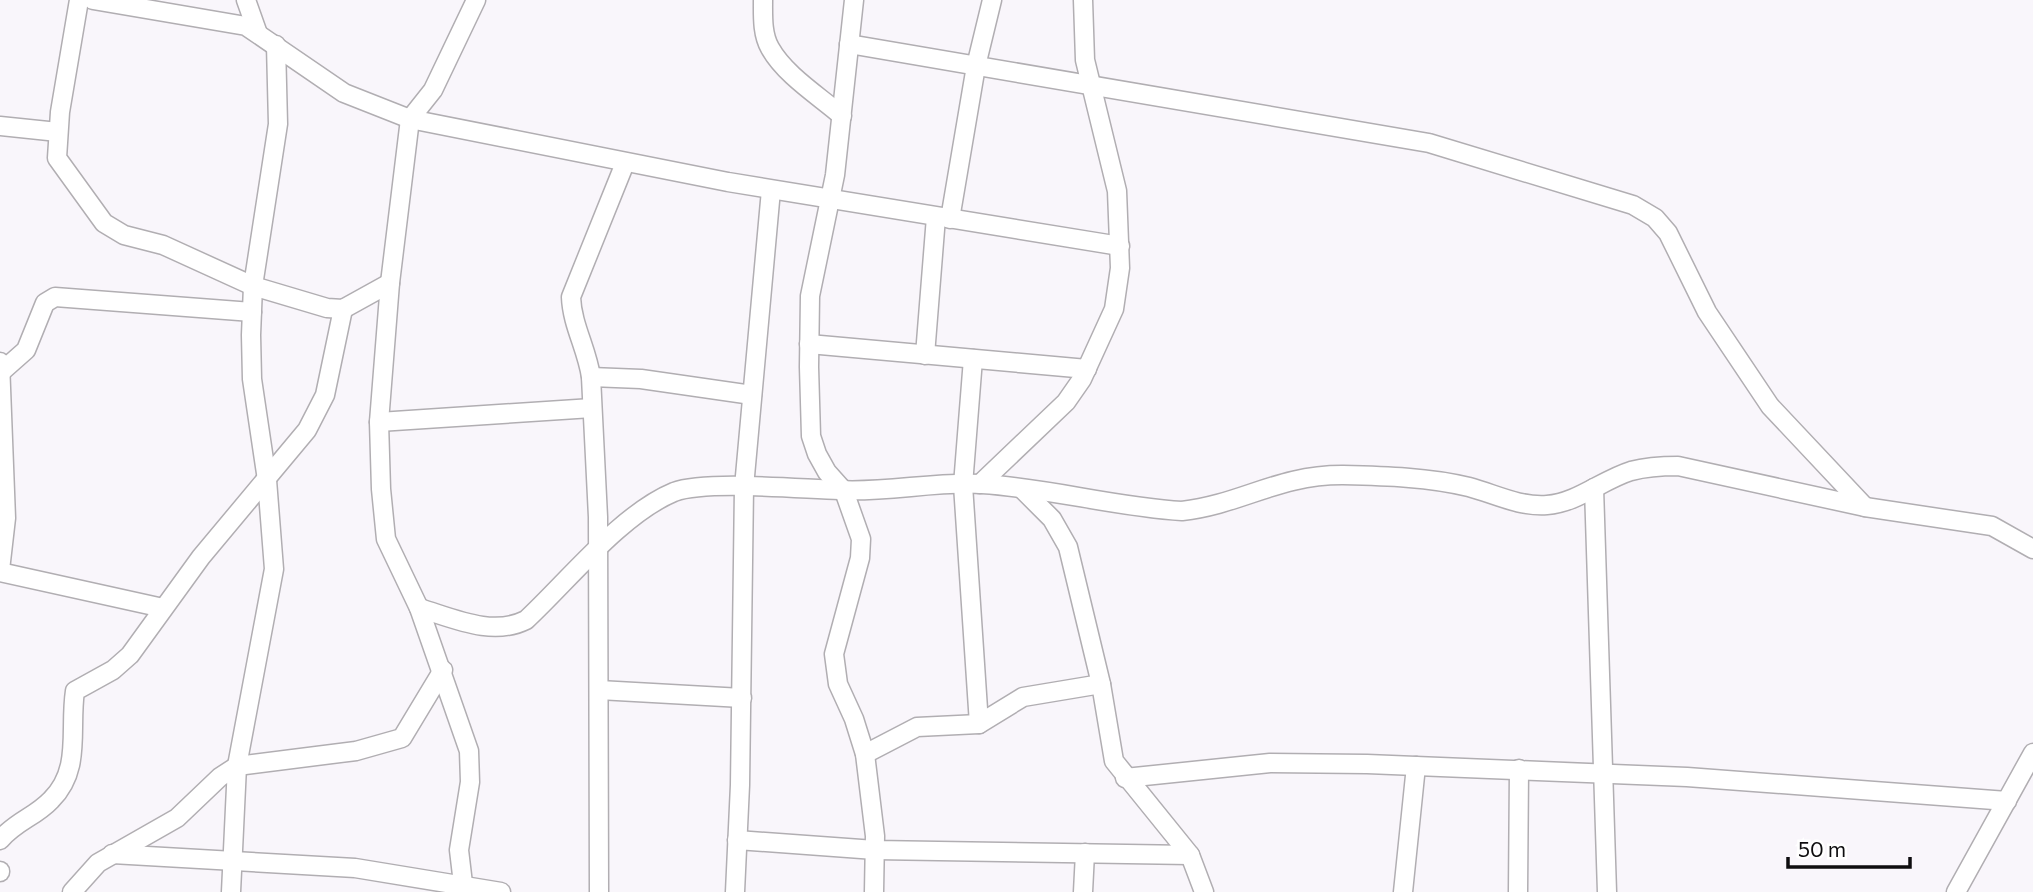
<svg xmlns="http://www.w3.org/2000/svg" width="2033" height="892" viewBox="0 0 2033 892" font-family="Commissioner,sans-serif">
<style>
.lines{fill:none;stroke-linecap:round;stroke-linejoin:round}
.street-casing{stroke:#b1aeb2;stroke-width:21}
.street{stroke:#fff;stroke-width:18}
</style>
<rect width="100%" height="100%" fill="#f9f6fb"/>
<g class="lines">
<defs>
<g id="street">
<polyline points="79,0 60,112 57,158 104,223 124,235 163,245 253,286 327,308 343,309 390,283"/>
<polyline points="93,0 246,26 344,93 410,119 728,182 1120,246"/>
<polyline points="246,0 257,31"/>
<path d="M 763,0 C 763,16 762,34 770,48 C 785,75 819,96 842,116"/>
<polyline points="854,0 835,175 810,296 809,367 811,436 817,454 827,472 844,491 861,539 860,558 834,654 838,684 854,719 865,754 875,836 874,892"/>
<polyline points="849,44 1429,143 1633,205 1655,218 1668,233 1707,312 1770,406 1865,507"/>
<polyline points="0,126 58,132"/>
<polyline points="950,219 976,66 992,0"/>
<polyline points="809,344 1087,369"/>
<polyline points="925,355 936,217"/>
<polyline points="973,359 963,485 979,724"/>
<polyline points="0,362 6,518 0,570"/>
<polyline points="0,373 26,350 45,303 55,297 252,312"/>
<polyline points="591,377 641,379 752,395"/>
<polyline points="379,422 592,408"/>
<polyline points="980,484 1066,402 1082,379 1114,309 1120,268 1117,191 1085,60 1083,0"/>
<polyline points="1594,488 1607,892"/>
<polyline points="1022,489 1052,519 1068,547 1101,684 1114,761 1190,855 1204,892"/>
<polyline points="0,572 163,608"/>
<path d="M 419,608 C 453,618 492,637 526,620 C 568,581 621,514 674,492 C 706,480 801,489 839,490 C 886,493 935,481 982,484 C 1049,488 1115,507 1182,511 C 1242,504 1278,475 1342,475 C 1384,476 1429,477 1469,487 C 1495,494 1519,507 1547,505 C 1577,503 1602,480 1631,471 C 1646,467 1662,466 1678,466 L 1865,507 L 1992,526 L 2033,549"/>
<polyline points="599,690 742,698"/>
<polyline points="865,754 917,727 979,724 1023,697 1101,684"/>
<polyline points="1125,778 1270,763 1367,764 1687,777 2007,801"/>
<path d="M 0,840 C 16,821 35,817 51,800 C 82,769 69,730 75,691 L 113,670 L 130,655 L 201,557 L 307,430 L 325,395 L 343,309"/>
<polyline points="737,840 875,850 1190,855"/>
<polyline points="112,854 355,868 501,892"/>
<polyline points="0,871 0,872"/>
<polyline points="72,892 98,863 177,818 220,777 237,766 356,751 402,738 443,670"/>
<polyline points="231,892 237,766 274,569 267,480 252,379 251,335 253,286 278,124 276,45"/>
<polyline points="464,892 459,850 470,782 469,751 419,608 386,539 381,489 379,422 390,283 410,119 433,90 476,0"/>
<path d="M 599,892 L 598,517 L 591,377 C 587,349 572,325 571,297 L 625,163"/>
<polyline points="735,892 740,785 744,487 771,190"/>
<polyline points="1083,892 1085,853"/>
<polyline points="1403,892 1416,766"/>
<polyline points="1518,892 1519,769"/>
<polyline points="1956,892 2033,753"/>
</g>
</defs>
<use href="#street" class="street-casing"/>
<use href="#street" class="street"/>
</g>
<path d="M1788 857v10h122v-10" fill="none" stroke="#0e0d0f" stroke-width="3.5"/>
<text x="1798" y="857" font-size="21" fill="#0e0d0f" stroke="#ffffff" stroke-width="5" paint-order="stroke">50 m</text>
</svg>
